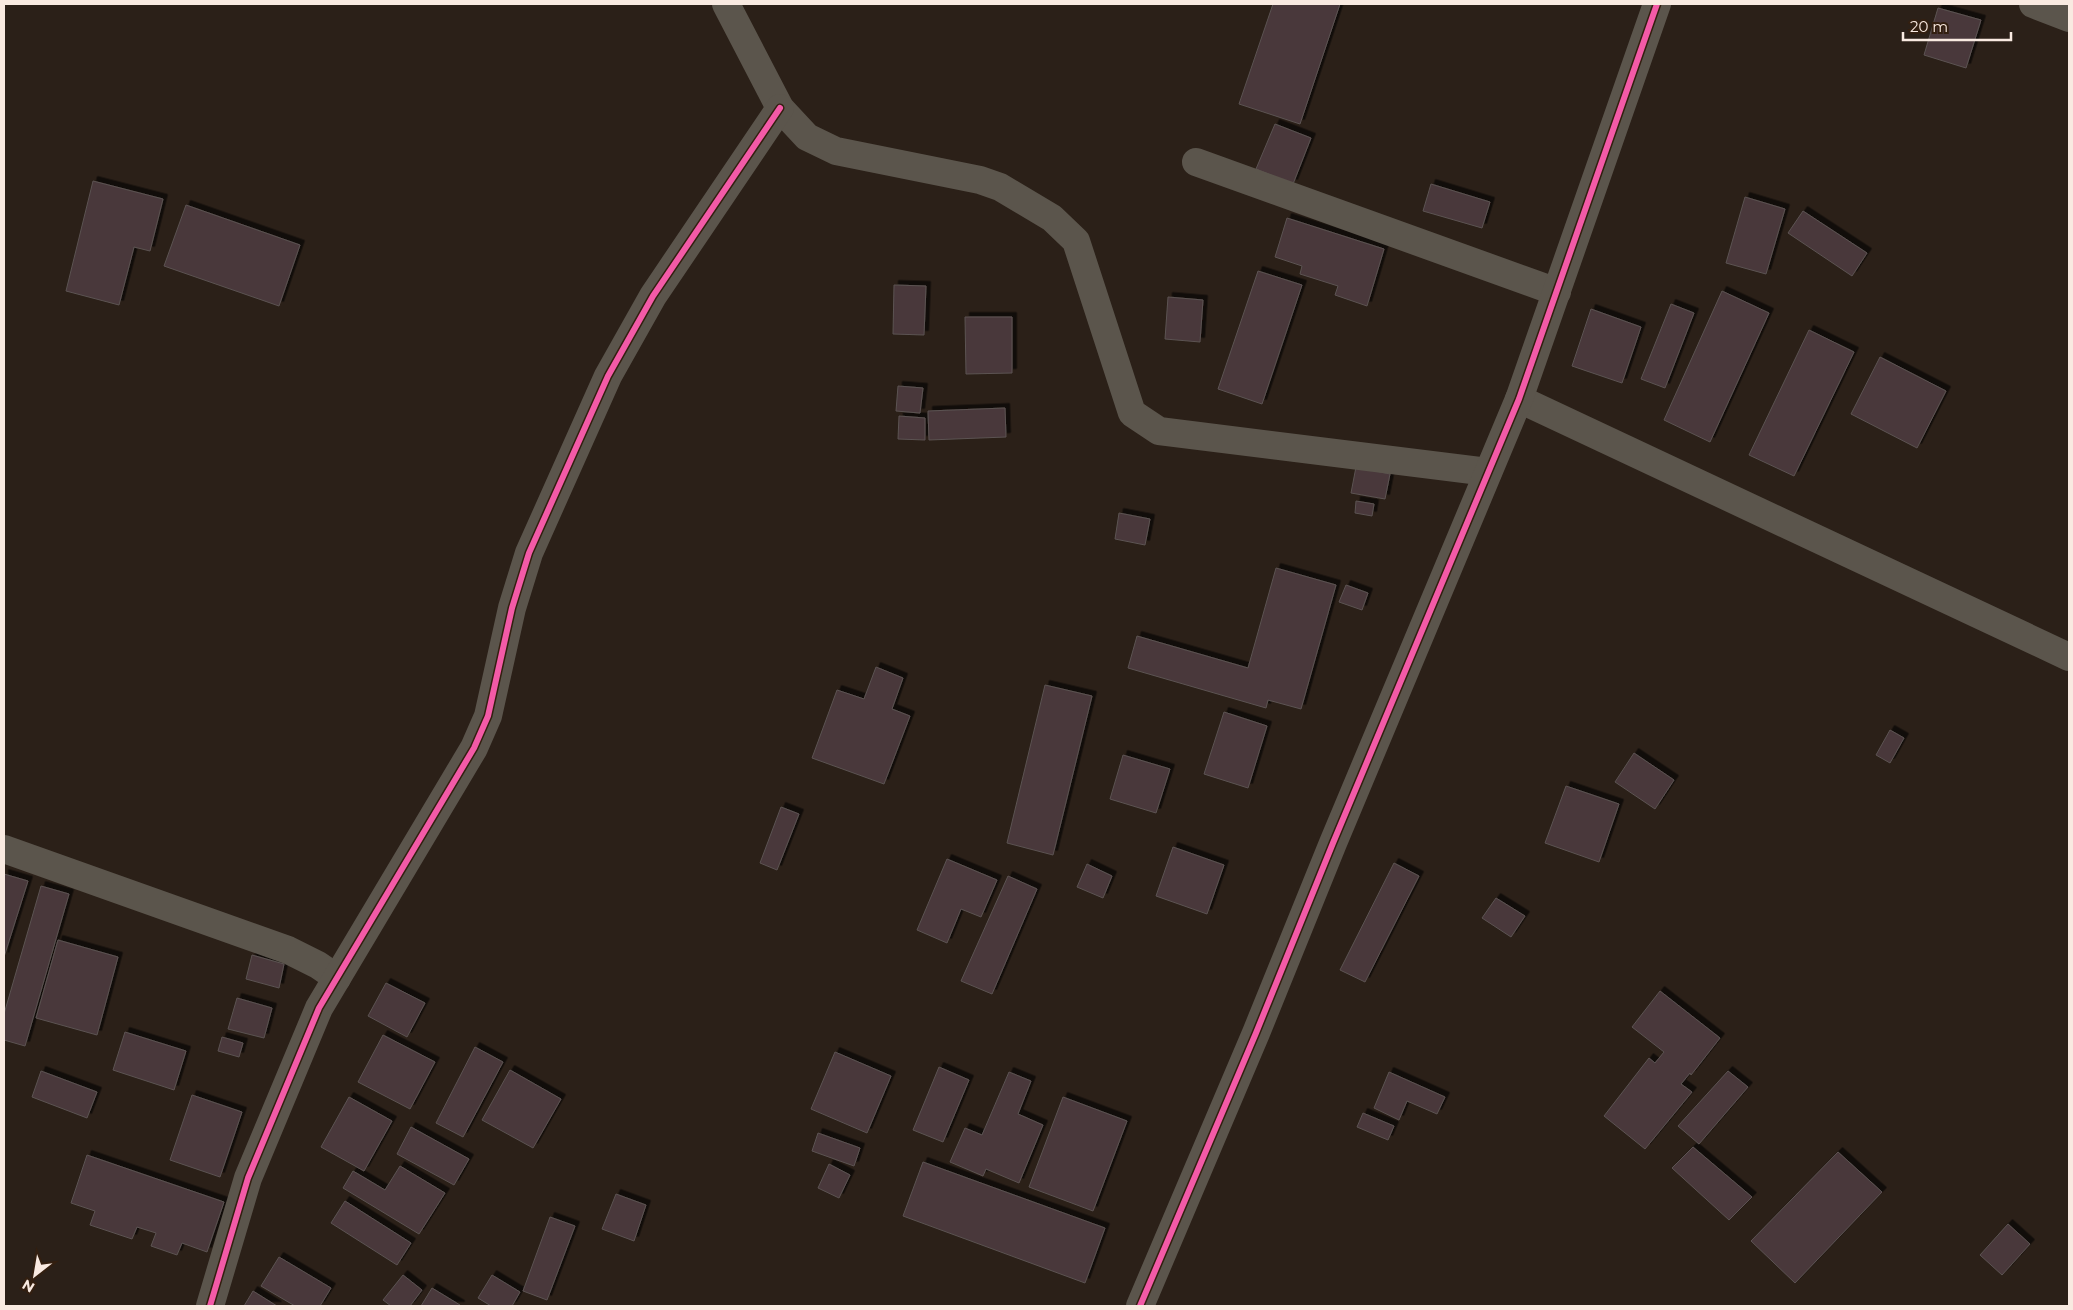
<svg xmlns="http://www.w3.org/2000/svg" width="2073" height="1310" viewBox="0 0 2073 1310" font-family="Montserrat,sans-serif">
<style>
.building{fill:#48383b;stroke:#5c5352;filter:url(#shadow)}
.lines{fill:none;stroke-linecap:round;stroke-linejoin:round}
.minor{stroke:#5b554c;stroke-width:28}
.cycleway-casing{stroke:#331f10;stroke-width:9}
.cycleway{stroke:#f35aa7;stroke-width:6}
</style>
<defs>
<filter id="shadow"><feDropShadow dx="4.5" dy="-4.5" stdDeviation="0" flood-color="#0009"/></filter>
</defs>
<rect width="100%" height="100%" fill="#2b2018"/>
<g class="building">
<polygon points="1273,4 1340,4 1300,124 1239,104"/>
<polygon points="1938,8 1981,20 1966,68 1924,55"/>
<polygon points="1275,124 1311,138 1293,184 1256,169"/>
<polygon points="93,181 163,199 150,251 134,247 119,305 66,291"/>
<polygon points="1431,184 1490,202 1482,228 1423,211"/>
<polygon points="1745,197 1785,209 1766,274 1726,263"/>
<polygon points="186,205 300,245 279,306 164,266"/>
<polygon points="1803,211 1867,253 1852,276 1788,233"/>
<polygon points="1287,218 1384,249 1367,306 1335,295 1338,286 1300,274 1302,266 1275,257"/>
<polygon points="1258,271 1302,285 1262,404 1218,389"/>
<polygon points="894,285 926,286 924,335 893,334"/>
<polygon points="1722,291 1769,313 1710,442 1664,420"/>
<polygon points="1168,297 1203,300 1200,342 1165,339"/>
<polygon points="1671,304 1694,313 1665,388 1641,379"/>
<polygon points="1591,309 1641,327 1622,383 1572,366"/>
<polygon points="965,317 1012,317 1012,373 966,374"/>
<polygon points="1809,330 1854,352 1794,476 1749,455"/>
<polygon points="1880,357 1946,391 1917,448 1851,414"/>
<polygon points="898,386 923,388 920,413 896,411"/>
<polygon points="1005,408 1006,437 929,440 928,411"/>
<polygon points="899,416 925,418 925,440 898,439"/>
<polygon points="1356,467 1390,474 1385,499 1351,493"/>
<polygon points="1356,501 1374,504 1372,516 1355,513"/>
<polygon points="1119,513 1150,519 1145,545 1115,539"/>
<polygon points="1276,568 1336,585 1301,709 1268,700 1266,708 1128,668 1137,636 1248,668"/>
<polygon points="1346,585 1368,593 1362,610 1339,602"/>
<polygon points="876,667 903,678 892,709 910,716 884,784 812,758 837,690 864,699"/>
<polygon points="1045,685 1092,696 1053,855 1007,843"/>
<polygon points="1224,712 1267,726 1248,788 1204,774"/>
<polygon points="1890,730 1904,738 1890,763 1876,755"/>
<polygon points="1634,753 1674,780 1655,809 1615,782"/>
<polygon points="1123,755 1170,769 1156,813 1110,799"/>
<polygon points="1566,786 1619,804 1599,862 1545,843"/>
<polygon points="781,807 799,814 777,870 760,863"/>
<polygon points="1173,847 1224,865 1207,914 1156,896"/>
<polygon points="947,859 997,880 981,917 961,909 947,943 917,930"/>
<polygon points="1394,863 1419,876 1365,982 1340,970"/>
<polygon points="1087,864 1112,876 1103,898 1077,887"/>
<polygon points="4,874 28,881 4,957"/>
<polygon points="1008,876 1037,889 992,994 961,981"/>
<polygon points="41,886 69,894 25,1046 4,1040 4,1014"/>
<polygon points="1496,898 1525,916 1511,937 1482,918"/>
<polygon points="58,940 118,957 97,1035 36,1018"/>
<polygon points="252,955 284,964 279,988 246,979"/>
<polygon points="386,983 425,1003 407,1037 368,1016"/>
<polygon points="1660,991 1720,1038 1691,1075 1690,1073 1681,1084 1692,1092 1645,1149 1604,1116 1649,1058 1655,1063 1664,1052 1632,1027"/>
<polygon points="237,998 272,1008 264,1038 228,1029"/>
<polygon points="125,1032 186,1051 174,1090 113,1070"/>
<polygon points="383,1035 435,1062 410,1109 358,1082"/>
<polygon points="222,1037 243,1043 239,1057 218,1051"/>
<polygon points="475,1047 503,1062 463,1137 436,1123"/>
<polygon points="835,1052 891,1076 867,1133 811,1109"/>
<polygon points="939,1067 969,1080 943,1142 913,1130"/>
<polygon points="510,1070 561,1099 533,1148 482,1120"/>
<polygon points="41,1071 97,1092 87,1118 32,1097"/>
<polygon points="1728,1071 1748,1087 1699,1144 1678,1126"/>
<polygon points="1009,1072 1031,1081 1018,1114 1043,1125 1019,1183 986,1169 983,1176 950,1162 965,1128 982,1135"/>
<polygon points="1389,1072 1445,1097 1437,1114 1407,1101 1399,1120 1374,1108"/>
<polygon points="192,1095 242,1112 220,1177 170,1160"/>
<polygon points="349,1097 392,1121 364,1171 321,1147"/>
<polygon points="1063,1097 1127,1121 1093,1211 1029,1187"/>
<polygon points="1363,1113 1394,1126 1388,1140 1357,1127"/>
<polygon points="411,1127 469,1159 454,1185 397,1154"/>
<polygon points="818,1133 860,1148 854,1166 812,1151"/>
<polygon points="1693,1147 1752,1197 1729,1220 1672,1168"/>
<polygon points="1838,1152 1882,1192 1795,1283 1751,1241"/>
<polygon points="87,1155 224,1202 207,1252 182,1243 177,1255 151,1246 156,1233 137,1227 132,1239 90,1225 95,1211 71,1203"/>
<polygon points="923,1162 1105,1228 1085,1283 903,1216"/>
<polygon points="829,1164 850,1175 839,1198 818,1188"/>
<polygon points="400,1166 445,1193 419,1234 343,1188 353,1171 385,1190"/>
<polygon points="616,1194 646,1205 634,1241 602,1229"/>
<polygon points="345,1201 411,1243 397,1265 331,1223"/>
<polygon points="550,1217 575,1226 547,1300 523,1291"/>
<polygon points="2008,1224 2030,1244 2002,1275 1980,1255"/>
<polygon points="279,1257 331,1288 320,1306 295,1306 261,1286"/>
<polygon points="403,1275 422,1290 410,1306 391,1306 383,1300"/>
<polygon points="492,1275 520,1292 512,1306 491,1306 478,1298"/>
<polygon points="432,1288 460,1305 460,1306 421,1306"/>
<polygon points="253,1291 277,1306 244,1306"/>
</g>
<g class="lines">
<g class="minor">
<polyline points="726,4 780,108 807,137 836,151 980,180 1000,187 1052,218 1076,241 1132,413 1159,431 1488,472"/>
<polyline points="2033,4 2069,18"/>
<polyline points="1196,162 1557,292"/>
<polyline points="1519,399 2069,657"/>
<polyline points="4,849 288,950 318,965 337,978"/>
<polyline points="210,1306 248,1178 319,1008 474,748 488,716 512,608 529,553 608,376 653,296 780,108"/>
<polyline points="1140,1306 1256,1033 1333,843 1519,399 1657,4"/>
</g>
<defs>
<g id="cycleway">
<polyline points="210,1306 248,1178 319,1008 474,748 488,716 512,608 529,553 608,376 653,296 780,108"/>
<polyline points="1140,1306 1256,1033 1333,843 1519,399 1657,4"/>
</g>
</defs>
<use href="#cycleway" class="cycleway-casing"/>
<use href="#cycleway" class="cycleway"/>
</g>
<rect width="2073" height="1310" fill="none" stroke="#f9eae1" stroke-width="10"/>
<g transform="translate(35 1275) rotate(211)" stroke="#331f10" stroke-width="4" paint-order="stroke">
<path d="M0-4L9 19L0 12L-9 19Z" fill="#f9eae1"/>
<text y="-8" font-size="14" font-weight="bold" text-anchor="middle" fill="#f9eae1">N</text>
</g>
<path d="M1903 32v8h108v-8" fill="none" stroke="#f9eae1" stroke-width="2.5"/>
<text x="1910" y="32" font-size="15" fill="#f9eae1" stroke="#331f10" stroke-width="4" paint-order="stroke">20 m</text>
</svg>
